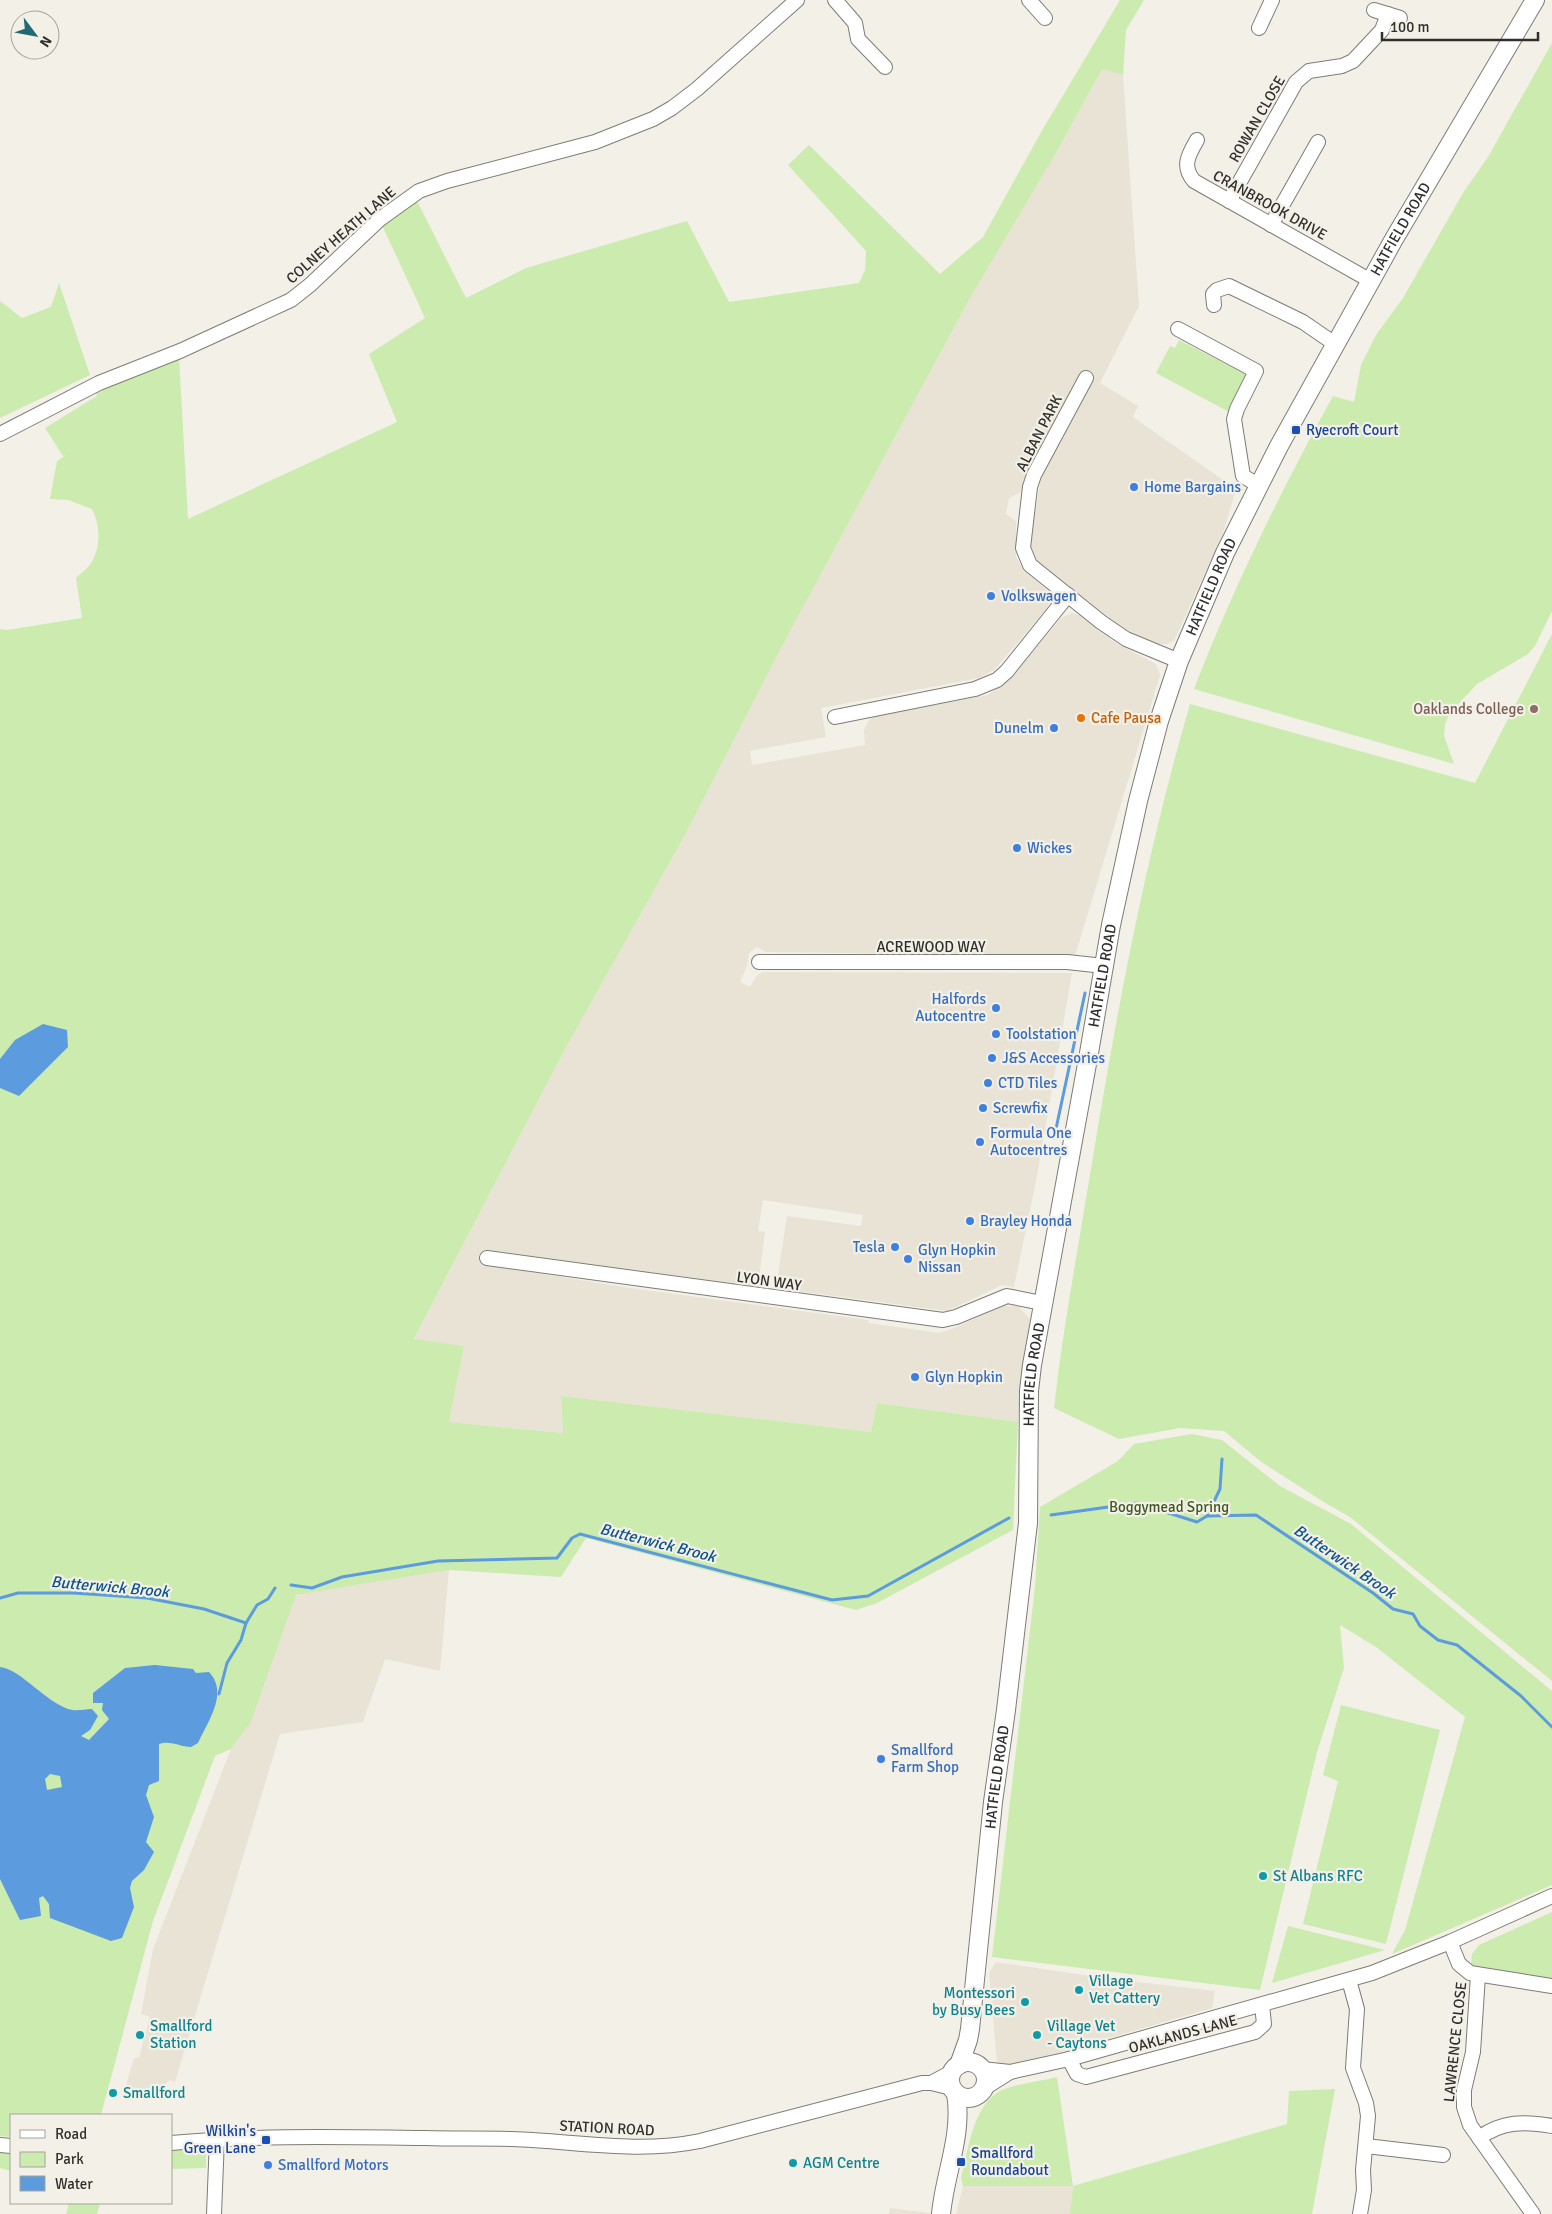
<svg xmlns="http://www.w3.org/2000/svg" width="1552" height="2214" viewBox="0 0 1552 2214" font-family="Signika,sans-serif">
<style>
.built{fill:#e8e3d4}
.green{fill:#cbebaf}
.water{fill:#5b9bde;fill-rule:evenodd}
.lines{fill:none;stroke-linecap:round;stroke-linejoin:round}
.stream{stroke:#5b9bde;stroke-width:3}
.minor-casing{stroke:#7e7c75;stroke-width:16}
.major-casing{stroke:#7e7c75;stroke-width:20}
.minor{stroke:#fff;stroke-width:14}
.major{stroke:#fff;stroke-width:18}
.transit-dot{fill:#1a4fb4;stroke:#f3f0e8;stroke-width:2}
.shop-dot{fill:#3f7fe0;stroke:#f3f0e8;stroke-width:2}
.education-dot{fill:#8d6e63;stroke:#f3f0e8;stroke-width:2}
.food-dot{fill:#e8710a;stroke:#f3f0e8;stroke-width:2}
.culture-dot{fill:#0f9aa8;stroke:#f3f0e8;stroke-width:2}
.labels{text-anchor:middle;stroke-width:4.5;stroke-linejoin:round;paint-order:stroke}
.street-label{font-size:15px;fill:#302f2c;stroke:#f3f0e8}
.transit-label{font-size:15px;fill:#164399;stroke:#f3f0e8;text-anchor:start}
.shop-label{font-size:15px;fill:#366cbe;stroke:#f3f0e8;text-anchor:start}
.education-label{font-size:15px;fill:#785e54;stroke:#f3f0e8;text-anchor:end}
.food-label{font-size:15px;fill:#c56008;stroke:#f3f0e8;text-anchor:start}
.park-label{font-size:15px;fill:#3d5920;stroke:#f3f0e8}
.culture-label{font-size:15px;fill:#0d838f;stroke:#f3f0e8;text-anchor:start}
.water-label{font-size:16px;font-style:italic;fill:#0b5290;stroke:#f3f0e8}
</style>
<rect width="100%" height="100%" fill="#f3f0e8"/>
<g class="built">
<polygon points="1102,69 1123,75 1139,306 1100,383 1138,406 1133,417 1236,489 1223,533 1174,641 1166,644 1156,644 1118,625 1028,554 1041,478 1028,472 1021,492 1009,498 1006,514 1016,521 1016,557 1024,571 1047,590 1049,601 1048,607 994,670 979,678 821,708 826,737 750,751 752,765 865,745 864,730 869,720 875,716 988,695 1011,678 1061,618 1072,613 1079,615 1117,644 1156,664 1160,675 1075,956 766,952 757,947 749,953 747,966 740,982 750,987 757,975 763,972 1072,973 1037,1176 1014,1287 1002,1285 947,1311 784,1289 779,1287 777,1281 787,1216 861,1226 863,1215 763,1200 758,1231 765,1232 759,1278 753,1286 488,1250 486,1265 630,1288 868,1320 869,1323 939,1333 954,1328 1004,1306 1018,1306 1030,1319 1022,1372 1018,1422 877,1403 871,1432 561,1396 563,1433 449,1422 464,1346 414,1340 564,1051 686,833 781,648 970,298 1056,153"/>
<polygon points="449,1570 440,1671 385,1659 363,1722 280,1734 175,2082 170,2080 146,2099 123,2095 134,2058 139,2057 150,2017 141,2014 153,1949 231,1749 251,1722 296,1595"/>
<polygon points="996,1962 1104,1978 1215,1991 1212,2008 1061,2052 1003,2066 997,2062 989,1973"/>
<polygon points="963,2186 1073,2186 1070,2214 956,2214"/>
<polygon points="890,2208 936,2214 889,2214"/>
</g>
<g class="green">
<path d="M 1120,0 L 1144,0 L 1126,30 L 1123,75 L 1102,69 L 1056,153 L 970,298 L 781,648 L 686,833 L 564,1051 L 414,1339 L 464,1346 L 449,1422 L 563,1433 L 561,1396 L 871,1432 L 877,1403 L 1018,1422 L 1013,1530 L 877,1603 L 856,1610 L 586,1538 L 561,1577 L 449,1570 L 296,1595 L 251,1722 L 231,1749 L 215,1756 L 153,1921 L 101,2115 L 11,2115 L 11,2137 L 0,2136 L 0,629 L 7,630 L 82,618 L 76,578 C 81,573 90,567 93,560 C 101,543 100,525 92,509 L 68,500 L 50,499 L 57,461 L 66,455 L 63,456 L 45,428 L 97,396 L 96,393 L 179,357 L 188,519 L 397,422 L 369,354 L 425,318 L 382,225 L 417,201 L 466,298 L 526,268 L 687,221 L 729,302 L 859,283 L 865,270 L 866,251 L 788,165 L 809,145 L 940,274 L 983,237 L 1040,134 Z"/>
<path d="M 1552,43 L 1552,611 L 1535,646 L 1528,654 L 1477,684 L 1450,713 L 1445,724 L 1444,736 L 1454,764 L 1194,689 C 1233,588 1281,491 1333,396 L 1354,402 L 1361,365 L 1376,335 L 1403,298 L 1463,193 L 1488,157 Z"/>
<polygon points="59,283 90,375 0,418 0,301 22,318 51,307"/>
<polygon points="1179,340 1247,375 1231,413 1156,373 1170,346 1175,348"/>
<path d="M 1552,634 L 1552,1681 L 1350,1517 L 1327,1504 L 1260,1461 L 1224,1431 L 1180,1428 L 1119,1439 L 1054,1408 C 1063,1328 1078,1248 1091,1169 C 1117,1010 1145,859 1190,704 L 1475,783 Z"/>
<polygon points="1192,1434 1222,1440 1280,1486 1351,1524 1552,1691 1552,1885 1392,1954 1405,1930 1465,1717 1376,1647 1340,1625 1344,1668 1317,1752 1260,1990 992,1957 1035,1587 1040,1507 1118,1461 1134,1444"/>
<polygon points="1341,1705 1440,1730 1386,1944 1303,1924 1338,1781 1323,1775"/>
<polygon points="1552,1912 1552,1982 1471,1966 1472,1954 1479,1945"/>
<polygon points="1288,1926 1385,1950 1272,1983"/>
<path d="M 1057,2077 L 1073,2186 L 1287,2124 L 1289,2091 L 1335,2089 L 1312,2214 L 1070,2214 L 1073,2186 L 963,2186 L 961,2178 C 969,2148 973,2099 1007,2088 C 1023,2083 1041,2081 1057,2077 Z"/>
<polygon points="206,2147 206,2168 171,2169 171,2148"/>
<polygon points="0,2151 11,2153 11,2171 0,2168"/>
<polygon points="69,2203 100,2203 97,2214 66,2214"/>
</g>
<g class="water">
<polygon points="43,1024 67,1030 68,1047 19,1096 0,1088 0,1059 15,1040"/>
<path d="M 155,1665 L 193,1669 L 196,1673 L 209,1672 C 229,1693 208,1721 198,1743 L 191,1747 C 180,1747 171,1740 159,1744 L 159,1781 L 149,1785 L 146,1795 L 154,1817 L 146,1842 L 154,1852 L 144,1870 L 132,1881 L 130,1888 L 134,1907 L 122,1938 L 111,1941 L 50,1918 L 49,1904 L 43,1896 L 39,1898 L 41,1916 L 20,1920 L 0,1879 L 0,1667 C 21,1669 48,1705 72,1710 C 78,1711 86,1709 92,1709 L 98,1716 L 90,1730 L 81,1736 L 89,1740 L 109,1719 L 102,1710 L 103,1703 L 93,1703 L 93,1693 L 125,1668 ZM 50,1774 L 60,1776 L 62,1787 L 47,1790 L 45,1779 Z"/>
</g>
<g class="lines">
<g class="stream">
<polyline points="1054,1138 1085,993"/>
<polyline points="1051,1515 1137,1503 1197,1522 1207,1516 1220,1489 1222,1459"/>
<polyline points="1207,1516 1256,1515 1373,1593 1393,1609 1413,1614 1420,1626 1438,1640 1457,1645 1521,1696 1552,1727"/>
<polyline points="291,1585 312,1588 342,1577 438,1561 557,1558 572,1538 580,1534 832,1600 868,1596 1009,1518"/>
<polyline points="0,1598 18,1593 74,1593 147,1598 204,1609 246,1623"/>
<polyline points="219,1694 227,1663 241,1640 246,1623 257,1605 268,1599 275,1588"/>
</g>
<defs>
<g id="minor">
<polyline points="835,0 855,23 858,39 885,67"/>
<polyline points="1029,0 1045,18"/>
<polyline points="1374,10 1400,18"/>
<polyline points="1259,28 1272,0"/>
<path d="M 1197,140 C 1189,154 1181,166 1194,181 L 1371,281"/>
<polyline points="1229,201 1296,82 1309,71 1342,66 1353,61 1382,30 1388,14"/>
<polyline points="1271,225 1318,142"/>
<polyline points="1214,305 1213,294 1217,290 1229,286 1303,322 1335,344"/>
<polyline points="1178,329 1256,371 1237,409 1234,419 1243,476 1258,485"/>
<polyline points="1086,378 1034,475 1030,487 1023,548 1030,565 1101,622 1126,639 1179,661"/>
<polyline points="0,434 99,383 180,351 291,300 310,285 380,219 419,191 447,181 595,142 653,119 672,108 697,89 797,0"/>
<polyline points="835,717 975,689 997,680 1007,671 1068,595"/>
<polyline points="759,962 1067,962 1104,966"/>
<polyline points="487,1258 943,1320 956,1317 1007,1296 1042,1303"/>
<polyline points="1450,1942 1459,1964 1470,1973 1552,1986"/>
<polyline points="1478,1975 1473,2052 1464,2090 1464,2107 1470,2125 1533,2214"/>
<polyline points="1349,1980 1357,2009 1353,2068 1366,2103 1368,2116 1363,2170 1364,2190 1360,2214"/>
<polyline points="1069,2059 1077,2074 1086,2077 1255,2032 1264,2024 1262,2005"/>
<polyline points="982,2069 1010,2072 1069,2059 1372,1973 1450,1942 1552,1896"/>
<polyline points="931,2083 952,2072"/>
<polyline points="983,2089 1010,2072"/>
<path d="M 1479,2138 C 1502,2121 1525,2121 1552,2126"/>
<path d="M 171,2143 C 256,2135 340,2137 425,2138 C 454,2139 483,2138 512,2139 C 575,2141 637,2154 700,2141 L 922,2083 L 931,2083 L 952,2088"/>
<polyline points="0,2145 11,2146"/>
<polyline points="1366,2146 1443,2155"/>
<polyline points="214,2214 217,2138"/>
</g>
<g id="major">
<circle cx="968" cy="2080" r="18"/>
<path id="s1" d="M 959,2065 L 968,2040 L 970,2029 L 993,1802 L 1006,1710 L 1028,1523 L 1029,1391 L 1032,1365 L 1089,1053 L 1111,925 L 1138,801 L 1159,721 L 1179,661 L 1225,553 L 1279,446 L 1394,239 L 1535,0"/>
<path d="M 941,2214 C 945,2172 963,2136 956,2093"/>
</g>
</defs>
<use href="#minor" class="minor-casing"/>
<use href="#major" class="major-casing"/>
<use href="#minor" class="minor"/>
<use href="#major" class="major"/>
</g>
<g class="transit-dot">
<rect x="1291" y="425" width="10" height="10" rx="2.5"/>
<rect x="261" y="2135" width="10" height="10" rx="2.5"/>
<rect x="956" y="2157" width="10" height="10" rx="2.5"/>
</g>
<g class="shop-dot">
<circle cx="1134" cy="487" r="5"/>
<circle cx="991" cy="596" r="5"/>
<circle cx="1054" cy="728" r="5"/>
<circle cx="1017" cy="848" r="5"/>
<circle cx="996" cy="1008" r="5"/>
<circle cx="996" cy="1034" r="5"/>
<circle cx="992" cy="1058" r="5"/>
<circle cx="988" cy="1083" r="5"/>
<circle cx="983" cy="1108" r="5"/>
<circle cx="980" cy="1142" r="5"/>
<circle cx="970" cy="1221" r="5"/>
<circle cx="895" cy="1247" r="5"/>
<circle cx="908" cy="1259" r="5"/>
<circle cx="915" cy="1377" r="5"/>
<circle cx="881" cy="1759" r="5"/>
<circle cx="268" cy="2165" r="5"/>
</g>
<circle class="education-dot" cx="1534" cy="709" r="5"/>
<circle class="food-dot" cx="1081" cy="718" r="5"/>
<g class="culture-dot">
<circle cx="1263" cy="1876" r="5"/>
<circle cx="1079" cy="1990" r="5"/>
<circle cx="1025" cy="2002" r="5"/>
<circle cx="140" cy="2035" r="5"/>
<circle cx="1037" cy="2035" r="5"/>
<circle cx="113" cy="2093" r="5"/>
<circle cx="793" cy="2163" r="5"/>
</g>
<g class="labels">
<g class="street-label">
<text transform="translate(1257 119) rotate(-60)" y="5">ROWAN CLOSE</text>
<text transform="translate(1270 205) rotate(29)" y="5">CRANBROOK DRIVE</text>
<text dy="5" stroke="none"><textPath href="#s1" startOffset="1911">HATFIELD ROAD</textPath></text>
<text transform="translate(341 235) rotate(-41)" y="5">COLNEY HEATH LANE</text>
<text transform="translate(1039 433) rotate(-63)" y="5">ALBAN PARK</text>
<text dy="5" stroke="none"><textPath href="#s1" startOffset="1506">HATFIELD ROAD</textPath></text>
<text x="931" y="952">ACREWOOD WAY</text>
<text dy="5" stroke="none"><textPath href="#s1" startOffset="1101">HATFIELD ROAD</textPath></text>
<text transform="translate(769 1281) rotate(8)" y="5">LYON WAY</text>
<text dy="5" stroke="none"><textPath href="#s1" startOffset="696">HATFIELD ROAD</textPath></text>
<text dy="5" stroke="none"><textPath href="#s1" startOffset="291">HATFIELD ROAD</textPath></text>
<text transform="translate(1183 2034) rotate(-15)" y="5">OAKLANDS LANE</text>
<text transform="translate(1455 2042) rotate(-84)" y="5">LAWRENCE CLOSE</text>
<text transform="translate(607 2128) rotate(3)" y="5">STATION ROAD</text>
</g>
<g class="transit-label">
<text x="1306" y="435">Ryecroft Court</text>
<text x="256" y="2136" text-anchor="end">Wilkin's<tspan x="256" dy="17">Green Lane</tspan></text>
<text x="971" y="2158">Smallford<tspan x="971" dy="17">Roundabout</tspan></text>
</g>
<g class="shop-label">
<text x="1144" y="492">Home Bargains</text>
<text x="1001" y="601">Volkswagen</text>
<text x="1044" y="733" text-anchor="end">Dunelm</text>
<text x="1027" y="853">Wickes</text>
<text x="986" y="1004" text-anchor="end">Halfords<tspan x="986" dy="17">Autocentre</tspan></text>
<text x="1006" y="1039">Toolstation</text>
<text x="1002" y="1063">J&amp;S Accessories</text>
<text x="998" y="1088">CTD Tiles</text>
<text x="993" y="1113">Screwfix</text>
<text x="990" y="1138">Formula One<tspan x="990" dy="17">Autocentres</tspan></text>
<text x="980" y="1226">Brayley Honda</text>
<text x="885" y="1252" text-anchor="end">Tesla</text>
<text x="918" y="1255">Glyn Hopkin<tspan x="918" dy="17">Nissan</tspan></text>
<text x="925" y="1382">Glyn Hopkin</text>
<text x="891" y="1755">Smallford<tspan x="891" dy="17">Farm Shop</tspan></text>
<text x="278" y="2170">Smallford Motors</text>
</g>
<g class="education-label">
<text x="1524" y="714">Oaklands College</text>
</g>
<g class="food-label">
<text x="1091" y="723">Cafe Pausa</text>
</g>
<g class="park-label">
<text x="1169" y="1512">Boggymead Spring</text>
</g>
<g class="culture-label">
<text x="1273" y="1881">St Albans RFC</text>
<text x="1089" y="1986">Village<tspan x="1089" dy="17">Vet Cattery</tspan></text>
<text x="1015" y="1998" text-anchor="end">Montessori<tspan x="1015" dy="17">by Busy Bees</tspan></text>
<text x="150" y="2031">Smallford<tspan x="150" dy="17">Station</tspan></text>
<text x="1047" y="2031">Village Vet<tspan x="1047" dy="17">- Caytons</tspan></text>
<text x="123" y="2098">Smallford</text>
<text x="803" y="2168">AGM Centre</text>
</g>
<g class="water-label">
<text transform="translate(658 1542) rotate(14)" y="6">Butterwick Brook</text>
<text transform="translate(1345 1561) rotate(34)" y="6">Butterwick Brook</text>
<text transform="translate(110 1586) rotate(5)" y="6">Butterwick Brook</text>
</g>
</g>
<rect x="10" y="2114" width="162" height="90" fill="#f3f0e8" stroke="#a5a39d"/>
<rect x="20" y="2130" width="25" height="8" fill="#ffffff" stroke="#a5a39d"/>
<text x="55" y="2139" font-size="15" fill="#302f2c">Road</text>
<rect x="20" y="2152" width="25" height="15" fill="#cbebaf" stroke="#a5a39d"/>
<text x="55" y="2164" font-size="15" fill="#302f2c">Park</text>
<rect x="20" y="2176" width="25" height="15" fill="#5b9bde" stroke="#a5a39d"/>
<text x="55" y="2189" font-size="15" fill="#302f2c">Water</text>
<g transform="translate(35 35) rotate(122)"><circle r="24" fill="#f3f0e8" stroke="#a5a39d"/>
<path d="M0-4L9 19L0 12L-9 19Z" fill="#206a73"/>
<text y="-8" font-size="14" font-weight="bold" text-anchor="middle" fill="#302f2c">N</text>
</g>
<path d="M1382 32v8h156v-8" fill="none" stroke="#302f2c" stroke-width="2.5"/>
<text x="1390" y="32" font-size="15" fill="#302f2c" stroke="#f3f0e8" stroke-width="4" paint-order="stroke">100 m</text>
</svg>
